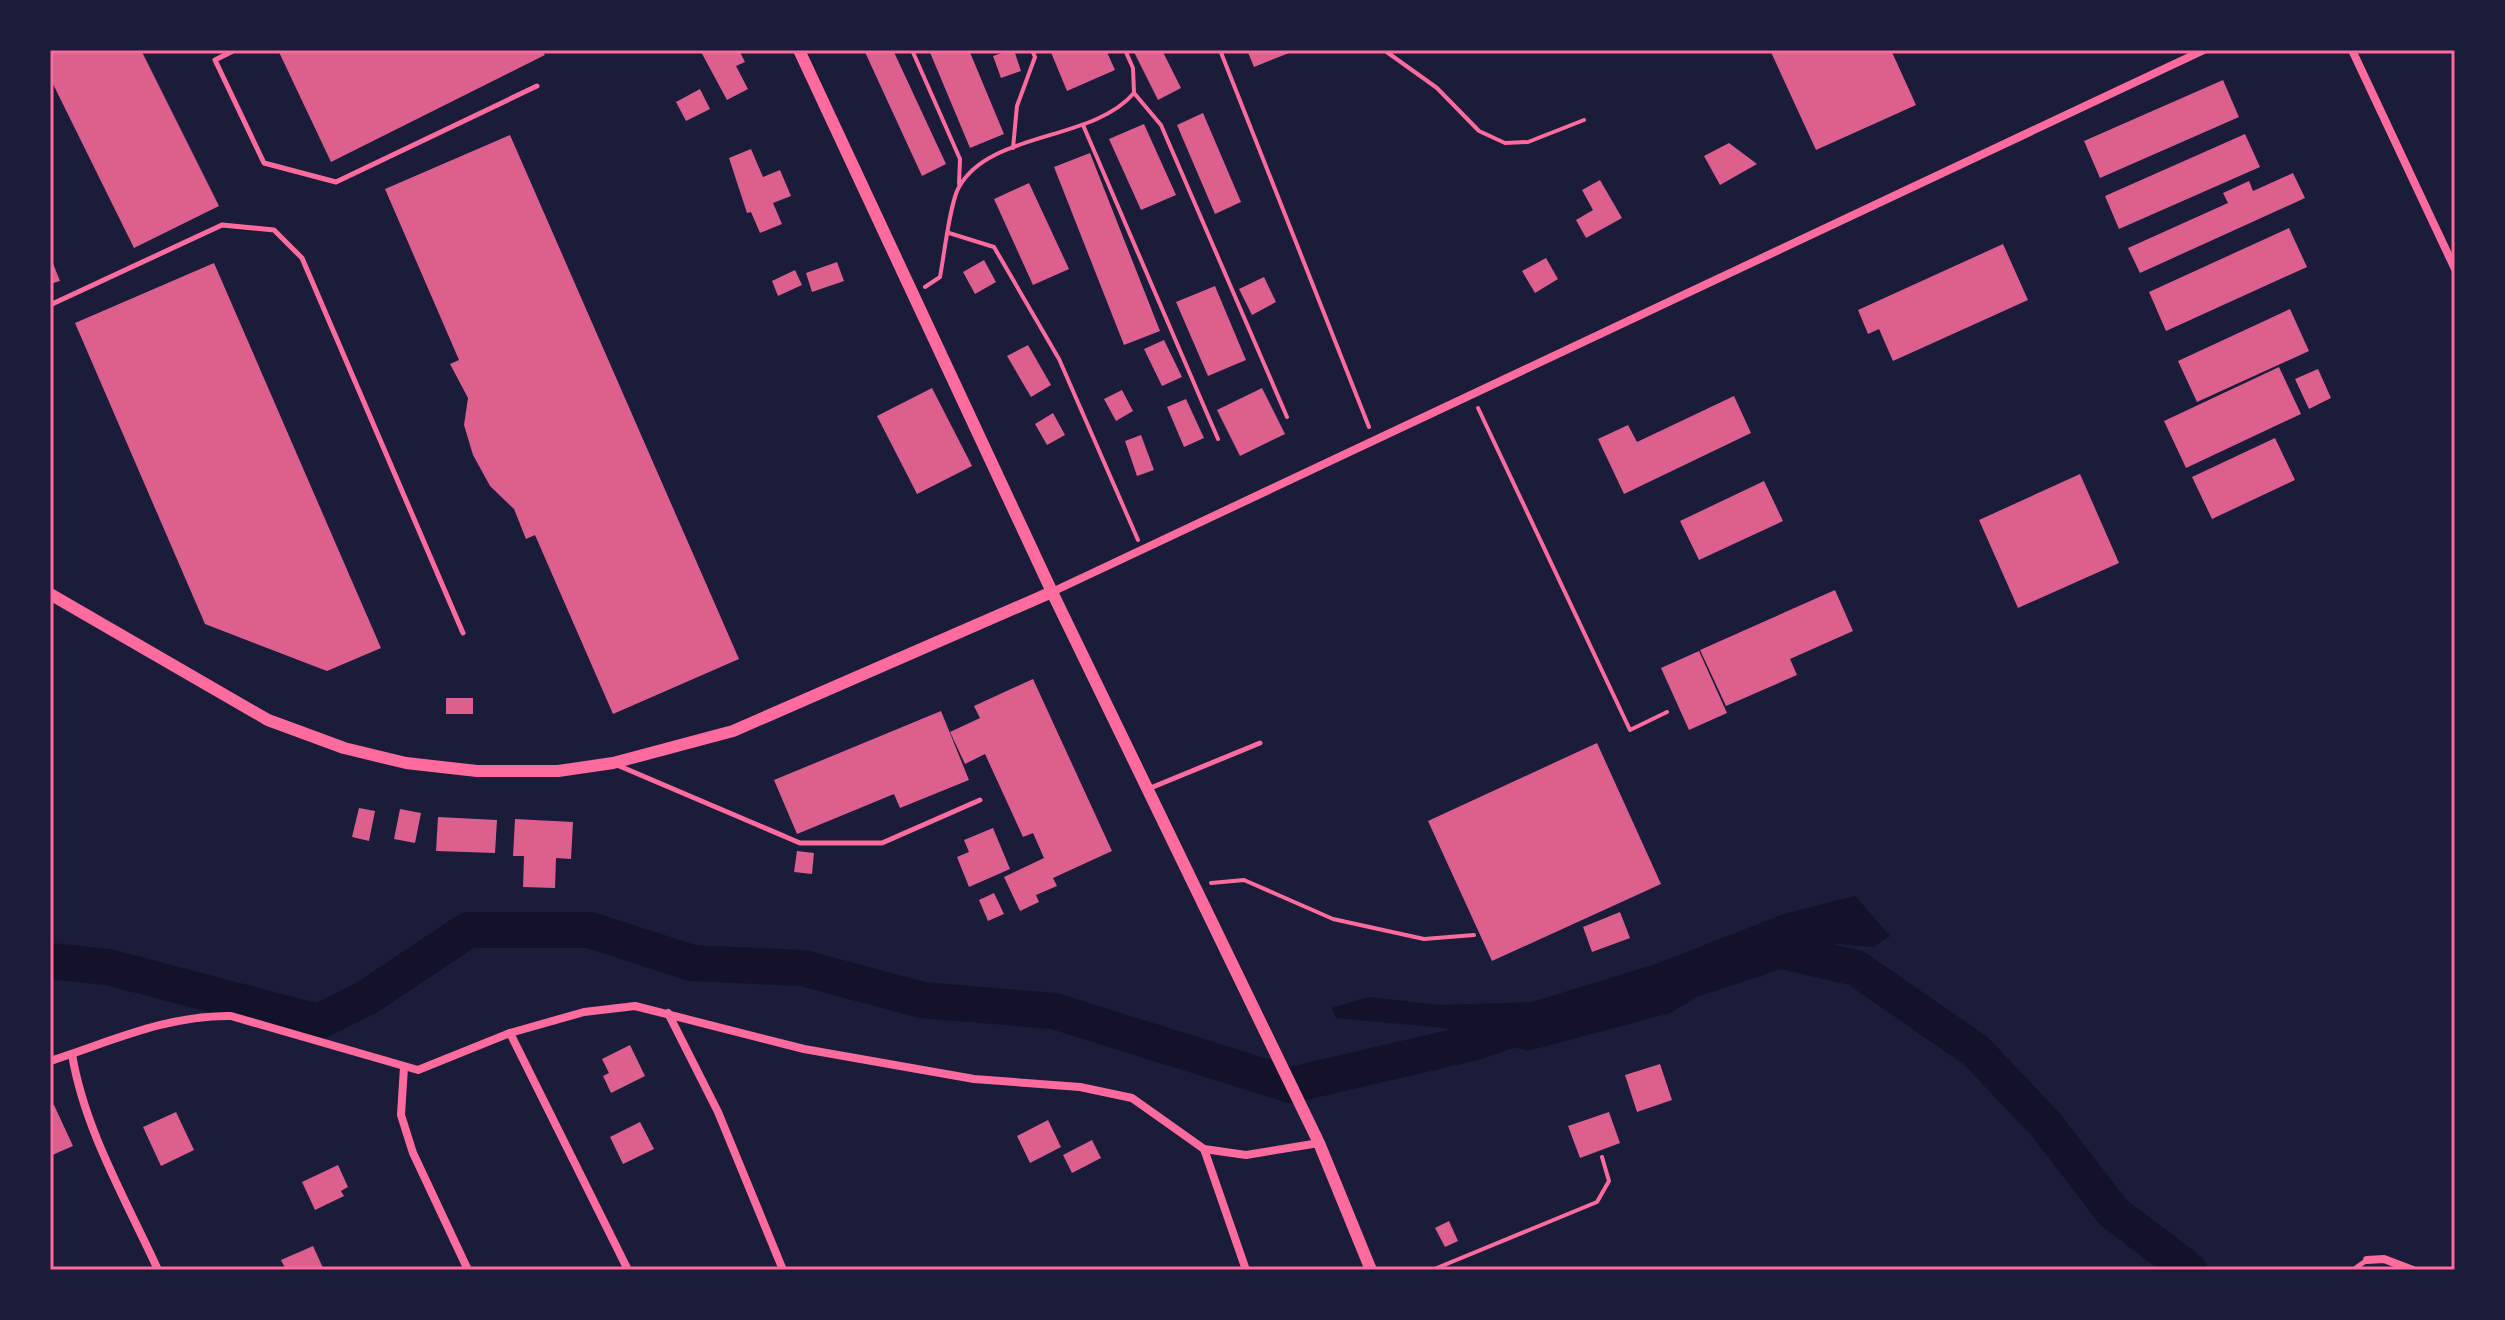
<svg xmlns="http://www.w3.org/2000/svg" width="2505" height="1320" viewBox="0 0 2505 1320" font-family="Lato,sans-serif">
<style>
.water{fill:#12122b}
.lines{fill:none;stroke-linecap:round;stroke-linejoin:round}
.river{stroke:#12122b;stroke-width:36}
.building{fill:#dd5f8e}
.path{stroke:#ff6b9d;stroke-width:4}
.service{stroke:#ff6b9d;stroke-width:5}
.minor{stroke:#ff6b9d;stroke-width:8}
.tertiary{stroke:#ff6b9d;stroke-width:12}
.neatline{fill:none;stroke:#ff6b9d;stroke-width:3}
</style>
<rect width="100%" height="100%" fill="#1b1b3a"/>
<polygon class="water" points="1855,896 1890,936 1874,947 1828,943 1761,976 1699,996 1670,1013 1528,1051 1445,1028 1336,1018 1332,1008 1369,997 1439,1005 1532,1002 1656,964 1784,914"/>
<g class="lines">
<g class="river">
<polyline points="1753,957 1782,951 1856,968 1976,1051 2046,1125 2113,1212 2189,1270"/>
<polyline points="50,961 108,967 318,1022 366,998 468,930 590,930 692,963 803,968 922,1000 1054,1011 1291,1085 1476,1042 1528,1024"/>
</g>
</g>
<g class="building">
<polygon points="50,50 141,50 219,206 134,248 50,78"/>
<polygon points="278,50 542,50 545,55 331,162"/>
<polygon points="700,50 739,50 745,62 736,66 748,89 727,100"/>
<polygon points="864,50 893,50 946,164 922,176"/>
<polygon points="929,50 969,50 1004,134 970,148"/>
<polygon points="1010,50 1014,50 1021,71 1001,78 993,56"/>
<polygon points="1050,50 1106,50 1115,70 1067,91"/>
<polygon points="1133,50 1162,50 1181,88 1158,100"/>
<polygon points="1247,50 1288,50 1289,53 1254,67"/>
<polygon points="1770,50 1891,50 1916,105 1816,150"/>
<polygon points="2223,80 2239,117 2100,178 2084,141"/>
<polygon points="700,89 710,109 686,121 676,102"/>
<polygon points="1203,113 1241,202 1215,214 1177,125"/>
<polygon points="1144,124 1176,195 1141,210 1109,139"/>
<polygon points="2245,134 2260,167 2119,229 2105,196"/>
<polygon points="510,135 739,659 613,714 535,535 526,539 514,509 490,486 473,455 464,425 468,398 450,364 459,360 385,189"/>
<polygon points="1729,143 1757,164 1720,185 1704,156"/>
<polygon points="751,149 763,177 780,170 791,196 773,203 782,224 760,233 751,212 747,213 729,158"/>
<polygon points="1090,153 1160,331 1124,345 1054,167"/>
<polygon points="2293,173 2305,198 2140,273 2128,248 2228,203 2223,193 2249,181 2253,191"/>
<polygon points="1600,180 1622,218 1586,238 1576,220 1593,210 1582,190"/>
<polygon points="1029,183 1069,269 1033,285 994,199"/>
<polygon points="2289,228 2307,267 2166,331 2149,292"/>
<polygon points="2003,244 2028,300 1893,361 1879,329 1868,334 1858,310"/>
<polygon points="50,256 60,281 50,284"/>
<polygon points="1546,258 1558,279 1535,293 1522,271"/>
<polygon points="984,260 996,282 975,294 963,272"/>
<polygon points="837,262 844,281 812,292 806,273"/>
<polygon points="214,263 381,648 327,671 205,624 75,323"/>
<polygon points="795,270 802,285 778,296 772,281"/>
<polygon points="1264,277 1276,302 1252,315 1239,289"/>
<polygon points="1215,286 1246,360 1208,376 1176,302"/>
<polygon points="2290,309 2309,351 2197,402 2178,361"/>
<polygon points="1164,340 1182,377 1162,386 1144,349"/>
<polygon points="1028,345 1051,385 1031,397 1007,356"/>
<polygon points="2279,367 2301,414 2186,468 2164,421"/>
<polygon points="2318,369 2331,398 2309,409 2295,379"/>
<polygon points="932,388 972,466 917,494 877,416"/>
<polygon points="1262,388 1285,434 1240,456 1217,410"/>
<polygon points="1122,390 1133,411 1116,421 1104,399"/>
<polygon points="1734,396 1751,433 1624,494 1598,439 1628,425 1637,442"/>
<polygon points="1186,399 1204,438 1184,447 1167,407"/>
<polygon points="1053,413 1065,435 1047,445 1035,424"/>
<polygon points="1141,435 1154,470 1137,476 1125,441"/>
<polygon points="2275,438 2295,480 2212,519 2192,477"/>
<polygon points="2080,474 2119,563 2018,608 1979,520"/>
<polygon points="1764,481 1783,521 1699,560 1680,521"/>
<polygon points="1835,590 1853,631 1790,659 1797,675 1726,706 1700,650"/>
<polygon points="1699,651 1727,713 1689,730 1661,668"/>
<polygon points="1033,679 1112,851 1053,878 1057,886 1036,895 1039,902 1020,911 1004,877 1044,858 1033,833 1023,837 985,754 965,764 950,732 980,718 974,706"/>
<rect x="446" y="698" width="27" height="16"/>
<polygon points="941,711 969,780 900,808 894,794 797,834 774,780"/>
<polygon points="1597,743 1661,884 1492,961 1428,821"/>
<polygon points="359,808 375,811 369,841 352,837"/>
<polygon points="400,809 421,813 415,843 394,839"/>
<polygon points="438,817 497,820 495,853 436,851"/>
<polygon points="515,819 573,822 571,859 556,858 555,888 523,887 524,856 513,856"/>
<polygon points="993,828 1010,869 969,887 957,857 969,852 964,840"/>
<polygon points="797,851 814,853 812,874 794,872"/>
<polygon points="994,893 1004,914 988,921 979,900"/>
<polygon points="1620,912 1630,938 1592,952 1583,927"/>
<polygon points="630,1045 645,1076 611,1093 603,1076 609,1073 602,1059"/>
<polygon points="1660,1064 1672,1100 1637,1112 1625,1075"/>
<polygon points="54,1105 73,1146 50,1156 50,1106"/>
<polygon points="176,1112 194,1150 161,1166 143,1127"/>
<polygon points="1609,1112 1620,1143 1580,1158 1568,1126"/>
<polygon points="1048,1120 1061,1147 1030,1163 1017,1136"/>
<polygon points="640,1122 654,1149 623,1164 610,1137"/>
<polygon points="1092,1140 1101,1158 1072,1173 1063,1155"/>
<polygon points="338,1165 348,1187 341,1191 344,1196 315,1210 302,1182"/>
<polygon points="1449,1221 1458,1241 1445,1247 1435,1228"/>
<polygon points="313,1246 324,1270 286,1270 281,1260"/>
</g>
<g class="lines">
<g class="path">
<polyline points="912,50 960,159 959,184"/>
<polyline points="1220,50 1369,427"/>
<polyline points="1384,50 1437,88 1479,131 1505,143 1528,142 1584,120"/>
<polyline points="1134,93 1161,125 1287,417"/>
<polyline points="1083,125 1218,439"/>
<polyline points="1013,148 1017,106 1035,57 1032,50"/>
<polyline points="949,233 994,247 1059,359 1138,540"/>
<path d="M 925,287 L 940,277 C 944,256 950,202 959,187 C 990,131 1092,142 1134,93 L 1133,68 L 1125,50"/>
<polyline points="1478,408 1630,730 1667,712"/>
<polyline points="1211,883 1244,880 1333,919 1424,939 1474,935"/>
<polyline points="1432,1270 1597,1202 1609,1181 1602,1157"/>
</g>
<g class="service">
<polyline points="235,50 215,60 264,163 336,182 537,86"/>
<polyline points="50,305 222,225 274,230 302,258 463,633"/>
<polyline points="617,765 800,843 882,843 980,800"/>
<polyline points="1148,789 1260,743"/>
<polyline points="2353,1270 2367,1260"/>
</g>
<g class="minor">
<polyline points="2352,50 2455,269"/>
<polyline points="1052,592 2204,50"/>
<polyline points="668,1013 718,1112 783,1270"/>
<polyline points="510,1033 628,1270"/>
<path d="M 72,1054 C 84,1129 127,1202 158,1270"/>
<path d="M 50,1061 C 110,1042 166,1015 231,1016 L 418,1070 L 510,1033 L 584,1012 L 635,1006 L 804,1049 L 974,1079 L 1080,1087 L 1132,1098 L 1204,1149 L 1246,1155 L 1319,1143"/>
<polyline points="404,1067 401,1115 413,1153 468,1270"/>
<polyline points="1204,1149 1246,1270"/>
<polyline points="2367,1260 2384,1259 2413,1270"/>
</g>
<g class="tertiary">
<polyline points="799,50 1052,592 1319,1143 1371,1270"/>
<polyline points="50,594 268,720 344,748 406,763 477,771 558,771 613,763 733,731 1052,592"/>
</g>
</g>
<rect width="2505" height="1320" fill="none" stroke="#1b1b3a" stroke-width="104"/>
<rect x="52" y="52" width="2401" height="1216" class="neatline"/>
</svg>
